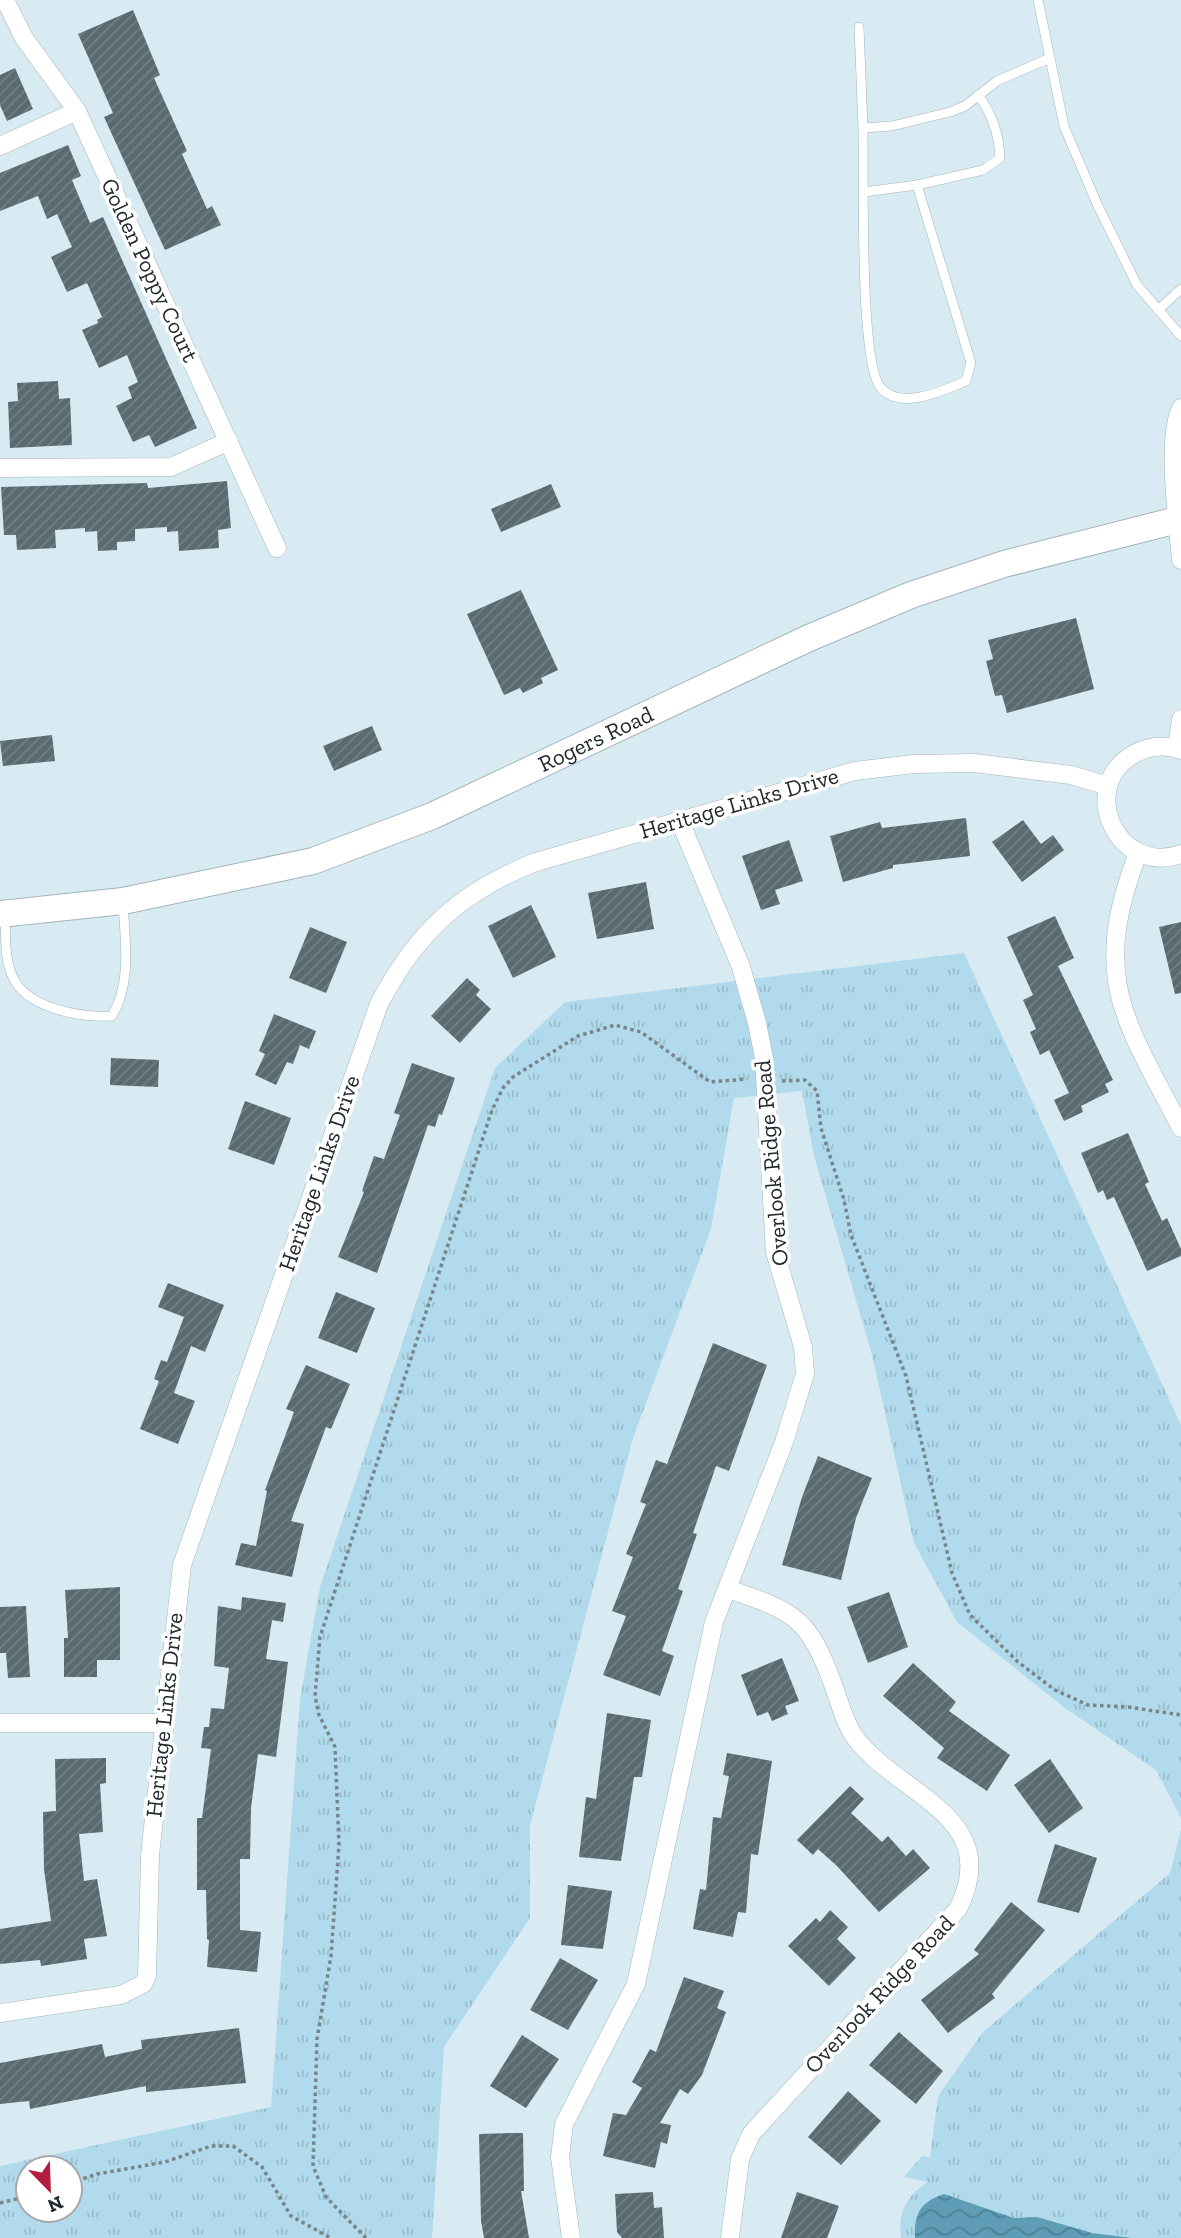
<svg xmlns="http://www.w3.org/2000/svg" width="1181" height="2238" viewBox="0 0 1181 2238" font-family="'Zilla Slab',serif">
<style>
.grass{fill:url(#grass-tufts);fill-rule:evenodd}
.water{fill:url(#water-waves)}
.building{fill:url(#building-hatch)}
.lines{fill:none;stroke-linecap:round;stroke-linejoin:round}
.lane-casing{stroke:#a3b4bc;stroke-width:10}
.street-casing{stroke:#a3b4bc;stroke-width:19}
.secondary-casing{stroke:#a3b4bc;stroke-width:28}
.path{stroke:#78858a;stroke-width:3.5;stroke-dasharray:3.5 3.5;stroke-linecap:butt}
.lane{stroke:#fff;stroke-width:9}
.street{stroke:#fff;stroke-width:18}
.secondary{stroke:#fff;stroke-width:26}
.labels{text-anchor:middle;stroke-width:7;stroke-linejoin:round;paint-order:stroke}
.street-label{font-size:23px;fill:#22292c;stroke:#fff}
</style>
<defs>
<pattern id="grass-tufts" width="24" height="20" patternUnits="userSpaceOnUse" patternTransform="scale(1.75)"><rect width="24" height="20" fill="#b1dbec"/><path d="M3 7l-1-3M5 7V3M7 7l1-3M15 17l-1-3M17 17v-4M19 17l1-3" fill="none" stroke="#98bccb"/></pattern>
<pattern id="water-waves" width="16" height="10" patternUnits="userSpaceOnUse" patternTransform="scale(1.75)"><rect width="16" height="10" fill="#5e9db5"/><path d="M0 5q4-4 8 0t8 0" fill="none" stroke="#4d8093"/></pattern>
<pattern id="building-hatch" width="6" height="6" patternUnits="userSpaceOnUse" patternTransform="scale(1.75)"><rect width="6" height="6" fill="#5a6a71"/><path d="M-1 1l2-2M0 6l6-6M5 7l2-2" fill="none" stroke="#737f85"/></pattern>
</defs>
<rect width="100%" height="100%" fill="#d8ebf3"/>
<g class="grass">
<path d="M 964,953 L 1181,1425 L 1181,1818 L 1156,1770 L 1065,1708 L 957,1622 L 914,1543 L 872,1355 L 814,1156 L 802,1091 L 734,1098 L 711,1229 L 633,1438 L 530,1825 L 530,1918 L 444,2047 L 432,2238 L 0,2238 L 0,2166 L 271,2107 L 300,1699 L 320,1587 L 495,1068 L 565,1002 ZM 28,2168 L 70,2168 L 70,2210 L 28,2210 Z"/>
<path d="M 1181,1830 L 1181,2238 L 901,2238 C 898,2212 906,2197 927,2182 L 904,2177 L 922,2156 L 930,2158 L 938,2096 L 983,2032 L 1170,1873 Z"/>
</g>
<path class="water" d="M 944,2194 L 1014,2218 L 1037,2217 L 1092,2233 L 1132,2238 L 915,2238 C 914,2214 920,2202 944,2194 Z"/>
<g class="building">
<polygon points="133,10 160,75 154,78 187,151 182,154 207,209 212,206 221,225 165,250 104,117 113,113 78,34"/>
<polygon points="15,68 33,109 7,121 0,105 0,75"/>
<polygon points="68,145 81,176 72,180 90,223 103,217 197,428 155,447 149,435 133,442 116,406 132,398 128,387 138,382 127,355 99,368 82,330 98,323 97,320 102,317 87,283 67,292 51,257 72,247 57,214 47,219 38,196 0,211 0,173"/>
<polygon points="58,381 59,399 70,398 72,445 10,448 8,402 18,401 17,383"/>
<polygon points="227,481 231,528 218,530 219,548 179,551 178,531 167,532 167,527 135,529 135,541 117,542 117,550 98,551 97,531 85,532 85,528 55,530 56,548 17,550 16,535 4,535 1,487 147,483 148,488"/>
<polygon points="551,484 561,507 501,532 491,509"/>
<polygon points="521,590 558,670 541,678 543,683 523,693 520,688 504,695 467,614"/>
<polygon points="1076,618 1094,689 1007,713 1002,695 995,696 986,661 993,659 988,640"/>
<polygon points="372,726 382,750 334,771 323,746"/>
<polygon points="52,735 55,761 3,766 0,741"/>
<polygon points="966,818 970,856 893,865 893,868 843,882 830,836 880,822 882,828"/>
<polygon points="1023,820 1041,844 1053,835 1064,850 1022,882 992,842"/>
<polygon points="789,840 803,881 775,890 780,904 761,910 742,856"/>
<polygon points="646,882 654,929 597,939 588,893"/>
<polygon points="531,905 556,957 513,978 488,926"/>
<polygon points="1055,916 1074,958 1058,966 1113,1080 1105,1084 1109,1092 1081,1106 1083,1112 1064,1121 1054,1100 1069,1093 1049,1050 1040,1055 1030,1032 1036,1029 1023,1000 1033,995 1007,937"/>
<polygon points="1181,922 1181,993 1175,994 1159,927"/>
<polygon points="310,927 347,942 326,993 289,978"/>
<polygon points="467,978 480,990 476,995 491,1009 460,1043 431,1016"/>
<polygon points="274,1014 316,1031 309,1049 300,1045 293,1064 287,1062 276,1085 255,1075 265,1054 259,1051"/>
<polygon points="111,1058 159,1060 158,1087 110,1085"/>
<polygon points="412,1063 455,1078 442,1115 439,1114 435,1127 428,1125 377,1273 338,1257 364,1192 362,1191 374,1156 384,1159 400,1115 394,1113"/>
<polygon points="245,1101 291,1118 274,1165 228,1149"/>
<polygon points="1128,1133 1149,1182 1145,1184 1162,1221 1167,1218 1181,1249 1181,1256 1147,1271 1114,1197 1107,1200 1103,1190 1098,1193 1081,1153"/>
<polygon points="168,1283 224,1305 205,1352 191,1346 174,1393 195,1401 178,1444 140,1429 159,1381 154,1379 161,1360 167,1362 184,1317 158,1307"/>
<polygon points="336,1292 375,1308 357,1353 318,1338"/>
<polygon points="713,1343 767,1365 729,1471 716,1466 693,1533 697,1534 678,1589 683,1591 662,1651 674,1656 660,1696 603,1675 626,1616 612,1611 633,1557 626,1554 646,1504 640,1502 656,1460 667,1464"/>
<polygon points="306,1365 350,1384 331,1429 326,1427 291,1521 304,1524 292,1577 235,1565 241,1543 256,1546 267,1491 265,1490 294,1412 286,1409"/>
<polygon points="818,1456 872,1478 856,1518 841,1580 782,1565 802,1497"/>
<polygon points="120,1587 120,1660 97,1660 97,1677 64,1677 64,1638 68,1638 65,1590"/>
<polygon points="889,1592 908,1647 868,1663 847,1607"/>
<polygon points="242,1597 286,1603 283,1622 272,1620 266,1659 288,1662 276,1757 258,1754 251,1808 250,1859 240,1859 240,1930 261,1932 257,1972 207,1967 209,1940 207,1939 206,1890 197,1890 197,1818 202,1818 211,1749 201,1748 204,1727 209,1727 211,1708 224,1709 229,1668 214,1666 218,1606 241,1610"/>
<polygon points="26,1606 30,1677 8,1678 6,1653 0,1653 0,1607"/>
<polygon points="782,1658 799,1701 785,1706 788,1714 772,1721 768,1712 757,1716 741,1675"/>
<polygon points="913,1663 956,1702 949,1711 1010,1755 987,1791 937,1758 944,1748 883,1696"/>
<polygon points="607,1713 651,1720 642,1777 634,1777 621,1861 579,1857 586,1797 596,1799"/>
<polygon points="727,1753 772,1761 758,1855 751,1854 746,1913 738,1912 733,1937 693,1929 700,1889 706,1890 713,1817 721,1818 729,1776 723,1775"/>
<polygon points="106,1758 106,1783 100,1784 103,1832 79,1834 84,1881 97,1879 107,1936 84,1939 87,1959 41,1966 40,1960 0,1964 0,1929 51,1921 44,1869 43,1812 56,1811 55,1759"/>
<polygon points="1050,1759 1083,1808 1049,1833 1014,1785"/>
<polygon points="850,1786 864,1799 851,1813 882,1842 888,1836 906,1856 913,1849 930,1868 879,1912 837,1866 818,1849 813,1855 797,1840"/>
<polygon points="1055,1844 1097,1858 1079,1913 1037,1902"/>
<polygon points="568,1885 612,1891 603,1949 561,1945"/>
<polygon points="1011,1902 1045,1930 992,1994 995,1998 948,2033 921,2000 979,1954 974,1950"/>
<polygon points="830,1910 848,1927 837,1939 856,1958 829,1986 788,1946 816,1918 820,1922"/>
<polygon points="560,1958 598,1980 568,2030 530,2010"/>
<polygon points="684,1977 724,1991 717,2008 726,2012 702,2075 688,2094 680,2089 660,2123 671,2125 667,2144 661,2142 655,2168 603,2156 613,2113 626,2115 642,2088 632,2082 650,2049 656,2052"/>
<polygon points="239,2028 246,2083 146,2092 146,2086 30,2109 29,2101 0,2104 0,2063 102,2044 105,2057 142,2049 141,2040"/>
<polygon points="899,2032 943,2071 916,2104 869,2065"/>
<polygon points="522,2035 559,2059 526,2108 490,2086"/>
<polygon points="848,2091 881,2121 841,2165 808,2137"/>
<polygon points="510,2133 523,2133 524,2191 521,2191 529,2238 484,2238 481,2221 479,2134"/>
<polygon points="653,2192 654,2208 662,2207 664,2238 622,2238 617,2232 615,2194"/>
<polygon points="797,2192 839,2206 827,2238 781,2238"/>
</g>
<g class="lines">
<defs>
<g id="lane">
<polyline points="1038,0 1064,126 1097,204 1137,285 1181,336"/>
<polyline points="859,27 863,128 892,126 950,112 965,106 997,81 1050,58"/>
<path d="M 863,128 C 864,170 859,365 881,388 C 901,411 944,390 966,381 L 971,363 L 917,185 L 864,192"/>
<path d="M 917,185 L 983,170 L 1000,158 C 999,136 992,113 978,95"/>
<polyline points="1158,310 1181,289"/>
<path d="M 5,916 C 6,936 4,956 12,975 C 24,1008 81,1018 112,1016 C 132,982 125,941 123,903"/>
</g>
<g id="street">
<polyline points="5,0 24,38 77,111 277,548"/>
<polyline points="0,146 77,111"/>
<path d="M 1181,408 C 1166,439 1178,523 1181,560"/>
<polyline points="0,468 171,467 229,441"/>
<polyline points="1177,748 1181,719"/>
<path d="M 1181,750 C 1165,744 1149,746 1134,754 C 1076,787 1118,877 1181,854"/>
<path d="M 1138,853 C 1090,978 1124,1018 1181,1128"/>
<path d="M 728,1589 C 796,1612 809,1618 834,1687 C 840,1703 844,1722 854,1736 C 897,1796 1005,1815 958,1909 L 751,2134 L 740,2159 L 730,2238"/>
<polyline points="0,1723 164,1723"/>
<path d="M 0,2013 L 121,1995 L 143,1984 L 147,1976 L 150,1855 L 182,1565 L 379,1004 C 416,933 461,891 536,862 L 855,771 L 914,764 L 974,763 L 1071,775 L 1108,786"/>
<polyline points="571,2238 560,2157 564,2124 636,1984 714,1622 784,1442 805,1374 803,1347 775,1252 764,1058 757,1023 741,967 679,819"/>
</g>
<g id="secondary">
<path id="s1" d="M 0,914 L 123,901 L 313,861 L 432,816 L 809,638 L 911,595 L 1004,564 L 1181,519"/>
</g>
</defs>
<use href="#lane" class="lane-casing"/>
<use href="#street" class="street-casing"/>
<use href="#secondary" class="secondary-casing"/>
<g class="path">
<polyline points="782,1081 805,1080 817,1091 821,1128 844,1200 851,1235 906,1376 952,1573 970,1615 1018,1662 1055,1690 1088,1705 1128,1707 1181,1715"/>
<polyline points="70,2183 97,2174 165,2162 211,2146 233,2146 262,2167 291,2216 331,2238"/>
<polyline points="0,2203 28,2196"/>
<polyline points="366,2238 326,2197 313,2166 317,2039 331,1956 339,1845 335,1747 319,1715 315,1696 320,1637 492,1110 503,1088 513,1077 578,1036 615,1025 641,1032 710,1082 747,1079"/>
</g>
<use href="#lane" class="lane"/>
<use href="#street" class="street"/>
<use href="#secondary" class="secondary"/>
</g>
<g class="labels">
<g class="street-label">
<text transform="translate(150 270) rotate(65)" y="8">Golden Poppy Court</text>
<text dy="8" stroke="none"><textPath href="#s1" startOffset="626">Rogers Road</textPath></text>
<text transform="translate(739 803) rotate(-16)" y="8">Heritage Links Drive</text>
<text transform="translate(771 1163) rotate(-95)" y="8">Overlook Ridge Road</text>
<text transform="translate(319 1173) rotate(-71)" y="8">Heritage Links Drive</text>
<text transform="translate(164 1715) rotate(-84)" y="8">Heritage Links Drive</text>
<text transform="translate(879 1994) rotate(-47)" y="8">Overlook Ridge Road</text>
</g>
</g>
<g transform="translate(49 2189) rotate(157)"><circle r="33" fill="#ffffff" stroke="#a7a9ab" stroke-width="2"/>
<path d="M0-5L12 26L0 18L-12 26Z" fill="#b11e40"/>
<text y="-10" font-size="19" font-weight="bold" text-anchor="middle" fill="#22292c">N</text>
</g>
</svg>
